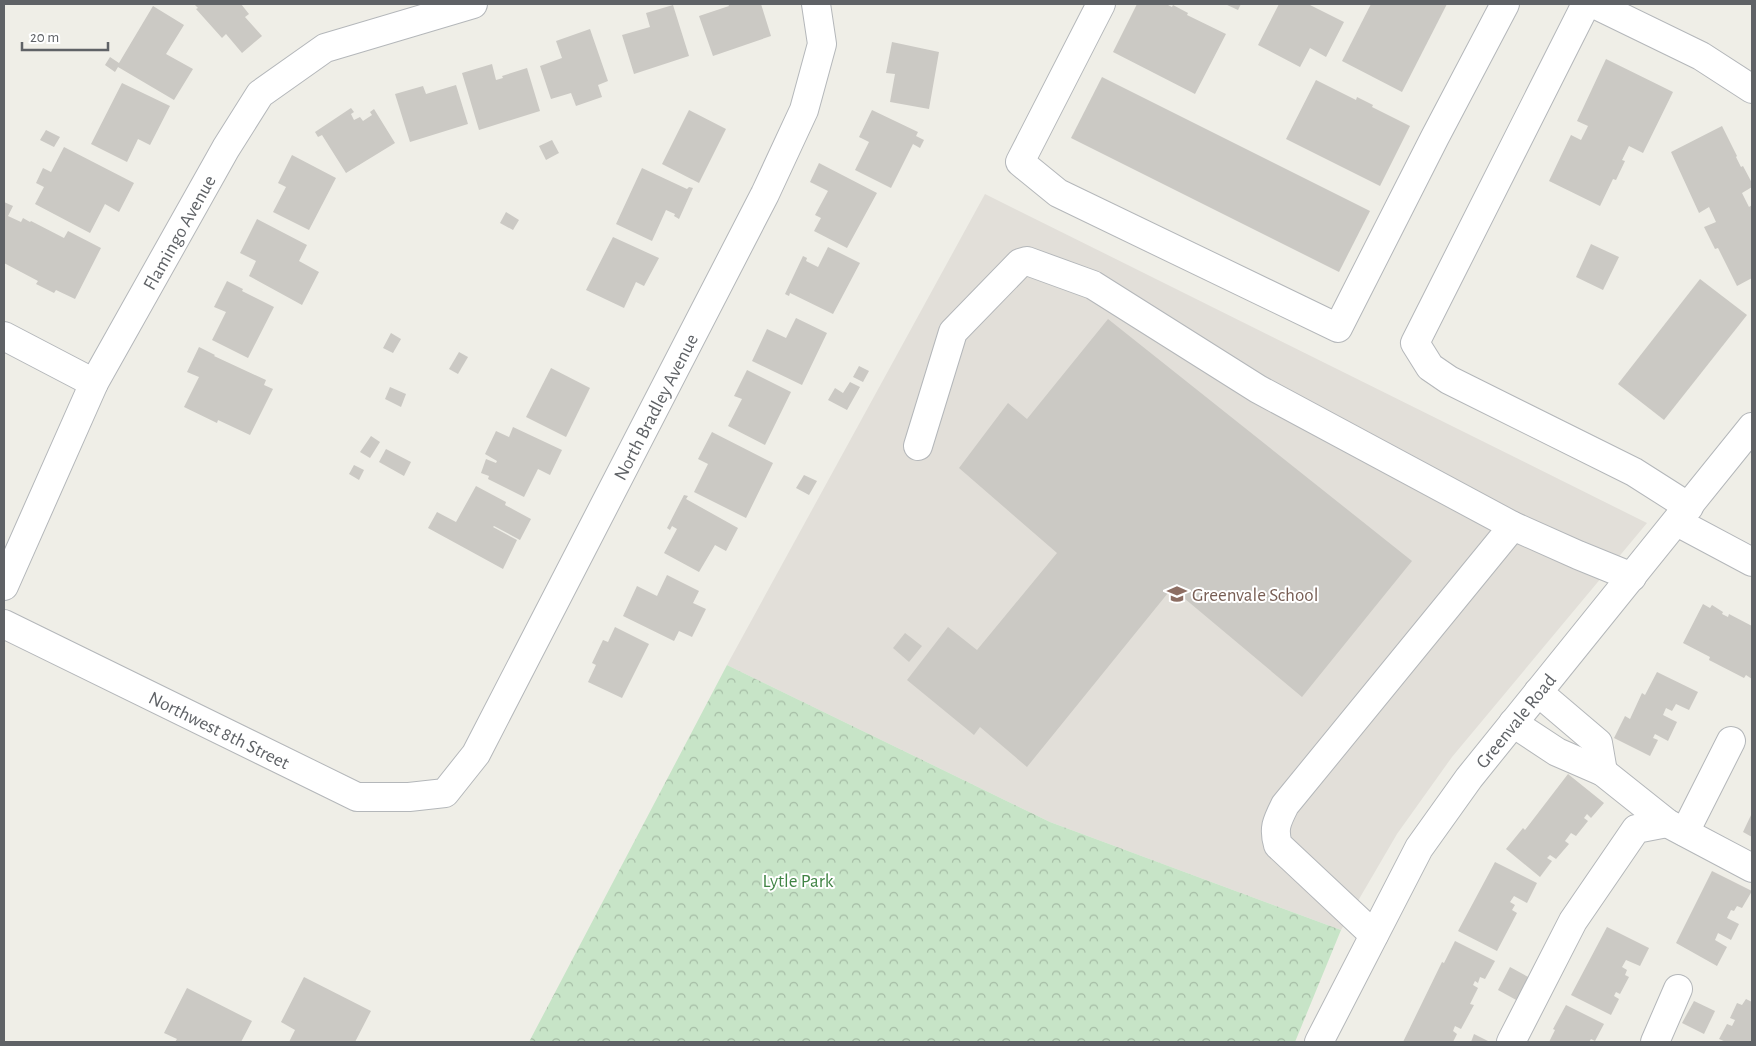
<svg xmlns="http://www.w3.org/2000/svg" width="1756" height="1046" viewBox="0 0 1756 1046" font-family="'Alegreya Sans',sans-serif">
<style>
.education{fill:#e2dfd9}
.park{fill:url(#park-crowns)}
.building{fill:#cbc9c4}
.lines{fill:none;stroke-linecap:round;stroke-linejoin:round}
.minor-casing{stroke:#b4b7ba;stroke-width:30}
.minor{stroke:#fff;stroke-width:28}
.labels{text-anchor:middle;stroke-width:4;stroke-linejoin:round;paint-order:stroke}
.street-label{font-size:19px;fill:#5f6266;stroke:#fff}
.education-label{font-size:19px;fill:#785e54;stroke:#fff;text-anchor:start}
.park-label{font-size:19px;fill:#408444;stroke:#fff}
</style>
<defs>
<pattern id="park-crowns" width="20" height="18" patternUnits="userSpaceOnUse" patternTransform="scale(1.25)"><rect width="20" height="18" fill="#c7e4c7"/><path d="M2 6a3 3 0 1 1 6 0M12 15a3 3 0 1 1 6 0" fill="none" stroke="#a5bca5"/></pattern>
</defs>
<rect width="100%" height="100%" fill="#efeee7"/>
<polygon class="education" points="985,194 1647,523 1452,757 1397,834 1341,930 1050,822 727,665"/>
<polygon class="park" points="727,665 1050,822 1341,930 1295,1042 529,1042"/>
<g class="building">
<polygon points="194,4 241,4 249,14 245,17 262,36 242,53 226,34 222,38 196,9 198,8"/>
<polygon points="728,4 761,4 771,36 713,56 699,16 729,6"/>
<polygon points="1137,4 1166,4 1172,7 1173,5 1188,13 1187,15 1226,34 1195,94 1113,52"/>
<polygon points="1225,4 1241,4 1238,10"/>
<polygon points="1279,4 1308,4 1344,22 1326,57 1310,48 1300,67 1258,45"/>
<polygon points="1371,4 1447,4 1402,92 1342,61"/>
<polygon points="673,5 689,56 634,74 622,35 650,27 646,13"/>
<polygon points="153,6 184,25 166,54 193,69 174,100 118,67 115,72 105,65 110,57 119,63"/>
<polygon points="590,29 608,81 598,85 602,97 576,106 571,93 551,99 540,66 562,58 556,41"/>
<polygon points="892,42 939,52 929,109 890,102 895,74 886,73"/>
<polygon points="1606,59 1673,92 1643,153 1629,146 1622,160 1625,161 1616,180 1613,179 1600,206 1549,181 1571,135 1581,140 1588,126 1577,121"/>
<polygon points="492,64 496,80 503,78 502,76 527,68 540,111 479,130 462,73"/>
<polygon points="1102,77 1370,211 1339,272 1071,138"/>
<polygon points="1316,80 1356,100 1357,97 1373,105 1372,107 1410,126 1380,186 1286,139"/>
<polygon points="122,83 170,106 150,145 138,139 127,162 91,144"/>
<polygon points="456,85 468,124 410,142 395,94 423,86 426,94"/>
<polygon points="351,108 354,112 351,114 354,120 360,117 363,121 372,115 370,112 374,109 395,143 346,173 322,135 318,137 315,132"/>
<polygon points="689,110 726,129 699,183 662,164"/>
<polygon points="872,110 918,132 916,136 924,140 920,148 913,144 891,188 855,170 869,142 859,137"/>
<polygon points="1722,126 1737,156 1736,157 1741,167 1743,166 1752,183 1752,187 1742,193 1749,207 1752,205 1752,278 1737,286 1718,248 1715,249 1704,227 1716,222 1709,207 1699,213 1671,152"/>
<polygon points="46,130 60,137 54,147 40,140"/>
<polygon points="552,140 559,153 546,160 539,146"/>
<polygon points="64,147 134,183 119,212 105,204 90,233 35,204 44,187 36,183 43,168 51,172"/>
<polygon points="292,155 336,178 309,230 273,212 286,187 278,183"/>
<polygon points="819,163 877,193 847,248 814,231 821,218 815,215 828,191 810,182"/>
<polygon points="642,168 687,189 689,187 693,188 679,219 674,216 675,214 666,210 652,241 616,224"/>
<polygon points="4,202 13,206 8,216 21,222 23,218 30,222 31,221 64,238 68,231 101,248 75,299 56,290 54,293 36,284 38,281 4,263"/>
<polygon points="506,212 519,220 513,230 500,223"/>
<polygon points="257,219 307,245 299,261 319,272 302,305 249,276 256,261 240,253"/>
<polygon points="613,237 659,258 644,286 636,282 624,308 586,290"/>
<polygon points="1591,244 1619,257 1603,290 1576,277"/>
<polygon points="828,247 860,263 833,314 790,293 789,296 785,294 803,256 807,258 806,261 818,267"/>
<polygon points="1700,279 1747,315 1664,420 1618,384"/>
<polygon points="227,281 243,289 242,291 274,307 248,358 212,340 226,312 214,307"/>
<polygon points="796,318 827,333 802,385 752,361 767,329 786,338"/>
<polygon points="1108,319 1412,561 1302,697 1172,588 1027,767 980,727 974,735 907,680 948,627 977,650 1057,553 959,468 1008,403 1027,419"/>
<polygon points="391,333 401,339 393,353 383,348"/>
<polygon points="199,347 215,355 214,356 266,380 264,385 273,389 250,435 218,420 217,423 184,407 199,377 187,372"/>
<polygon points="459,352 468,357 458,374 449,369"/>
<polygon points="859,366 869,371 863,382 853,377"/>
<polygon points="551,368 590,388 566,437 526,417"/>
<polygon points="747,370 791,392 765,445 728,426 742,399 734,396"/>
<polygon points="850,382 860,387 847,410 828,400 835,388 843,393"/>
<polygon points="390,387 406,394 401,407 385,399"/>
<polygon points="513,427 562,450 550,475 538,469 524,497 488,479 489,476 481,473 486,459 496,463 497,461 485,454 496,431 509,437"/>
<polygon points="712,432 773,463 746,518 694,492 708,464 698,459"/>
<polygon points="371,436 380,442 370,458 360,452"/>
<polygon points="386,449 411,462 404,476 379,462"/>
<polygon points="354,465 364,470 359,480 349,474"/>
<polygon points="804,475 817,481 809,495 796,488"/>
<polygon points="476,486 506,502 505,505 531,519 520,540 494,526 493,527 517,540 503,569 428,528 437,512 456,522"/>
<polygon points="684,495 688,496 686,499 738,528 726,551 715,545 699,572 664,553 677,529 672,526 670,530 667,528"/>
<polygon points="667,575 699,591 693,603 706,609 692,637 679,631 674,641 623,616 637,586 657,596"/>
<polygon points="1703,604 1710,608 1712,605 1723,612 1722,614 1728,617 1729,614 1752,626 1752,679 1746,675 1744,678 1709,660 1710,657 1683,643"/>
<polygon points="615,627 649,644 622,698 588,682 596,665 592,663 603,640 608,642"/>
<polygon points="905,633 922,646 909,662 893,648"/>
<polygon points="1657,672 1698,692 1689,710 1676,704 1672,711 1666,708 1663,715 1677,722 1668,741 1655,734 1653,738 1658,740 1650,756 1614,738 1625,716 1630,719 1642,693 1645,695"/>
<polygon points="1568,774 1604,803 1591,818 1587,814 1584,818 1588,821 1576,836 1571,833 1565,841 1569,844 1556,859 1550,855 1547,858 1552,861 1540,877 1506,849 1523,828 1525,830"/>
<polygon points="1752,813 1752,837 1743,832"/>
<polygon points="1495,862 1537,883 1527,903 1514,896 1510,902 1515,905 1512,910 1517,913 1497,951 1458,931"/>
<polygon points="1712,871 1752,891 1742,908 1737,906 1734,911 1731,910 1727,918 1739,924 1731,940 1718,933 1715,940 1727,947 1717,966 1676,943"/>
<polygon points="1607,927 1649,948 1640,966 1626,960 1622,967 1627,970 1625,975 1629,977 1620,994 1616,992 1614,996 1619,999 1611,1015 1571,995"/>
<polygon points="1455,941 1495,961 1485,979 1480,977 1478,983 1475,981 1473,985 1478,988 1470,1004 1474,1005 1461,1029 1455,1026 1453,1031 1457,1034 1453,1042 1403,1042 1442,962 1444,963"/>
<polygon points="1510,967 1530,978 1518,1001 1498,990"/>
<polygon points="304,977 371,1011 355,1042 289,1042 295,1030 281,1022"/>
<polygon points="187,988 252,1021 241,1042 175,1042 177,1039 164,1033"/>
<polygon points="1746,999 1752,1002 1752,1042 1726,1042 1719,1039 1727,1024 1732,1026 1735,1020 1730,1018 1737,1003 1742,1005"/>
<polygon points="1694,1001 1715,1011 1704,1034 1682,1023"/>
<polygon points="1566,1005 1604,1024 1595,1041 1591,1039 1589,1042 1549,1042 1555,1030 1553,1029"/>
<polygon points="1474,1034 1490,1042 1471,1042"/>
</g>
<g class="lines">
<defs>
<g id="minor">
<polyline points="1101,4 1020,162 1058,193 1338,328 1435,137 1505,4"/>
<polyline points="1586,4 1415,343 1430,367 1449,380 1634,472 1689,507"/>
<polyline points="1594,4 1701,56 1752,89"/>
<polyline points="4,336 94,383"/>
<polyline points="918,446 953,332 1020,263 1027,261 1093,285 1258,389 1513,526 1578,555 1632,577"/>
<polyline points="1677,522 1752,562"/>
<path id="s1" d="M 4,586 L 94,383 L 226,148 L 260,94 L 325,48 L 473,4"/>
<path id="s2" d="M 4,624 L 357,797 L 409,797 L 445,793 L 476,754 L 765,194 L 804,110 L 822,44 L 816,4"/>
<polyline points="1538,692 1598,743 1603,772"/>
<polyline points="1513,723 1557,752 1603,772 1667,823 1752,868"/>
<polyline points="1685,832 1731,741"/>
<path d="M 1374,935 L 1278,845 C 1273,828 1277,821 1285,805 L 1513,526"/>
<path id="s3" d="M 1319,1042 L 1419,848 L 1469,778 L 1752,427"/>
<polyline points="1511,1042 1573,921 1636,829 1667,823"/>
<polyline points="1655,1042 1678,989"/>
</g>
</defs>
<use href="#minor" class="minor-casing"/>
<use href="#minor" class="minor"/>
</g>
<defs>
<symbol id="school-bare" viewBox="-9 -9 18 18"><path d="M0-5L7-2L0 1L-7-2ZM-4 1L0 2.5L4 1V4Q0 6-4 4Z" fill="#8d6e63" stroke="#fff" stroke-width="2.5" paint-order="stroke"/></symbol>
</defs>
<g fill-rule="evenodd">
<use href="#school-bare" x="1163" y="580" width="28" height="28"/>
</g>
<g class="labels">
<g class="street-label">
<text dy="7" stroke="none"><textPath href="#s1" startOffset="395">Flamingo Avenue</textPath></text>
<text dy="7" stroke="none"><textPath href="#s2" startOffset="922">North Bradley Avenue</textPath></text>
<text dy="7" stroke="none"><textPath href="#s3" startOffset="378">Greenvale Road</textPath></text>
<text dy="7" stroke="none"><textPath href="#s2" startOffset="240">Northwest 8th Street</textPath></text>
</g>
<g class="education-label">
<text x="1192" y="601">Greenvale School</text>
</g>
<g class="park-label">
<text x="798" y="887">Lytle Park</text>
</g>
</g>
<rect width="1756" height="1046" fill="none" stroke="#5f6266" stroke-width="10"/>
<path d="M22 42v8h86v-8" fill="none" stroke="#5f6266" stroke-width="2.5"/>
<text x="30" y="42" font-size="15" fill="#5f6266" stroke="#ffffff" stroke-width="4" paint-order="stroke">20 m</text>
</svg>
